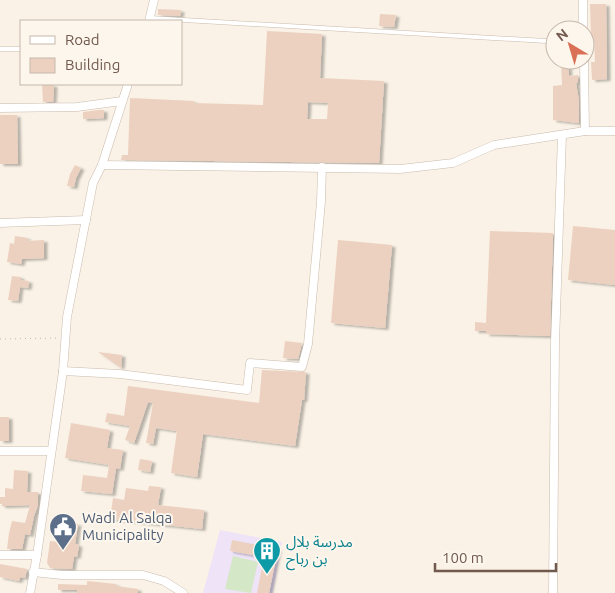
<svg xmlns="http://www.w3.org/2000/svg" width="615" height="593" viewBox="0 0 615 593" font-family="Ubuntu,'Noto Sans Arabic',sans-serif">
<style>
.education{fill:#efe3f7}
.green{fill:#d4e7c6}
.building{fill:#edd1c0;fill-rule:evenodd;filter:url(#shadow)}
.lines{fill:none;stroke-linecap:round;stroke-linejoin:round}
.service-casing{stroke:#cbbaad;stroke-width:5}
.minor-casing{stroke:#cbbaad;stroke-width:9}
.path{stroke:#d2b4a3;stroke-width:1;stroke-dasharray:1 4;stroke-linecap:butt}
.service{stroke:#fff;stroke-width:4}
.minor{stroke:#fff;stroke-width:8}
.labels{text-anchor:middle;stroke-width:4;stroke-linejoin:round;paint-order:stroke}
.service-label{font-size:15px;fill:#4e5e75;stroke:#fdf6ec;text-anchor:start}
.culture-label{font-size:15px;fill:#0d838f;stroke:#fdf6ec;text-anchor:start}
</style>
<defs>
<filter id="shadow"><feDropShadow dx="3.5" dy="2" stdDeviation="1" flood-color="#0004"/></filter>
</defs>
<rect width="100%" height="100%" fill="#faf2e6"/>
<polygon class="education" points="220,530 282,542 273,593 203,593"/>
<polygon class="green" points="233,556 258,562 251,593 225,589"/>
<g class="building">
<polygon points="590,4 606,4 607,79 592,80 591,62 595,62 594,38 591,38"/>
<polygon points="158,9 181,10 180,16 158,15"/>
<polygon points="380,14 396,15 394,27 379,26"/>
<path d="M 267,31 L 322,34 L 320,78 L 384,81 L 379,163 L 121,160 L 122,155 L 128,155 L 130,98 L 194,101 L 194,103 L 263,105 ZM 308,102 L 328,103 L 327,119 L 307,119 Z"/>
<polygon points="561,61 568,61 569,76 578,75 578,83 576,83 579,101 579,123 553,120 553,86 562,85"/>
<polygon points="42,84 54,85 53,102 43,102"/>
<polygon points="99,110 104,110 104,118 83,119 83,112"/>
<polygon points="0,115 17,115 18,164 0,164"/>
<polygon points="75,165 81,168 76,178 74,187 67,186 70,174"/>
<polygon points="573,226 615,230 615,285 568,280"/>
<polygon points="490,231 553,233 550,336 486,334 486,331 475,331 475,322 486,323"/>
<polygon points="15,236 28,238 27,241 44,240 44,258 22,259 21,264 7,262 10,243 14,244"/>
<polygon points="338,240 392,245 385,328 331,323"/>
<polygon points="12,276 21,277 21,280 29,281 28,288 20,287 18,301 8,300"/>
<polygon points="285,341 302,343 298,359 283,358"/>
<polygon points="98,352 122,355 121,368"/>
<polygon points="262,370 306,372 304,400 302,400 295,446 203,434 197,477 171,473 177,431 156,428 153,444 146,443 153,403 148,402 134,443 125,440 130,426 105,422 107,413 124,416 128,386 259,403"/>
<rect x="0" y="417" width="9" height="24"/>
<polygon points="71,423 110,430 107,448 123,450 120,469 116,468 112,494 81,491 83,475 107,478 109,465 65,458"/>
<polygon points="140,459 152,461 150,472 138,470"/>
<polygon points="14,470 28,471 27,492 38,492 38,505 34,516 30,535 25,534 22,549 7,549 9,533 12,521 25,523 30,505 2,506 2,504 0,504 0,497 5,497 5,488 13,489"/>
<polygon points="149,486 161,487 158,505 204,510 202,529 110,519 113,498 124,500 126,488 148,491"/>
<polygon points="70,523 78,524 75,544 79,545 77,557 74,556 72,569 50,568 47,563 50,541 59,542 61,524 69,525"/>
<polygon points="232,540 278,549 269,593 257,593 264,557 230,551"/>
<polygon points="0,564 27,569 25,578 20,577 19,581 0,577"/>
<polygon points="87,581 116,584 116,586 138,589 138,593 77,593 77,590 58,590 58,584 87,585"/>
</g>
<g class="lines">
<defs>
<g id="service">
<polyline points="150,18 546,41"/>
<polyline points="0,49 21,49"/>
</g>
<g id="minor">
<polyline points="583,0 583,30"/>
<polyline points="149,21 154,0"/>
<polyline points="584,60 585,131"/>
<polyline points="0,108 77,107 122,101"/>
<polyline points="102,165 400,169 453,163 494,145 585,131 615,131"/>
<polyline points="0,223 86,220"/>
<polyline points="63,371 120,374 247,390 250,363 302,367 308,344 321,202 322,167"/>
<polyline points="0,451 51,451"/>
<polyline points="0,555 37,555"/>
<polyline points="33,572 62,575 143,575 164,581 183,593"/>
<polyline points="30,593 37,555 63,371 67,317 93,183 102,165 128,84"/>
<polyline points="553,593 555,343 562,135"/>
</g>
</defs>
<use href="#service" class="service-casing"/>
<use href="#minor" class="minor-casing"/>
<polyline class="path" points="0,339 57,338"/>
<use href="#service" class="service"/>
<use href="#minor" class="minor"/>
</g>
<defs>
<symbol id="civic-pin" viewBox="-11 -11 22 30"><path d="M0 17L-7.5 6A9.5 9.5 0 1 1 7.5 6Z" fill="#5c6f8a" stroke="#fdf6ec"/><path d="M-.6-6.5H3V-4.5H.6V-3L4-1V1h2V6H-6V1h2V-1L-.6-3ZM-1.2 2.5V6h2.4V2.5Z" fill="#fff"/></symbol>
<symbol id="building-pin" viewBox="-11 -11 22 30"><path d="M0 17L-7.5 6A9.5 9.5 0 1 1 7.5 6Z" fill="#0f9aa8" stroke="#fdf6ec"/><path d="M-4-6H4V6H1V3H-1V6H-4ZM-2.5-4.3h1.7v1.8h-1.7ZM.8-4.3h1.7v1.8H.8ZM-2.5-1h1.7V.8h-1.7ZM.8-1h1.7V.8H.8Z" fill="#fff"/></symbol>
</defs>
<g fill-rule="evenodd">
<use href="#civic-pin" x="47" y="511" width="32" height="43"/>
<use href="#building-pin" x="251" y="535" width="32" height="43"/>
</g>
<g class="labels">
<g class="service-label">
<text x="82" y="523">Wadi Al Salqa<tspan x="82" dy="17">Municipality</tspan></text>
</g>
<g class="culture-label">
<text x="286" y="547">مدرسة بلال<tspan x="286" dy="17">بن رباح</tspan></text>
</g>
</g>
<rect x="20" y="20" width="162" height="65" fill="#fdf6ec" stroke="#c5b7ac"/>
<rect x="30" y="36" width="25" height="8" fill="#ffffff" stroke="#c5b7ac"/>
<text x="65" y="45" font-size="15" fill="#71594d">Road</text>
<rect x="30" y="58" width="25" height="15" fill="#edd1c0" stroke="#c5b7ac"/>
<text x="65" y="70" font-size="15" fill="#71594d">Building</text>
<g transform="translate(570 45) rotate(322)"><circle r="24" fill="#fdf6ec" stroke="#c5b7ac"/>
<path d="M0-4L9 19L0 12L-9 19Z" fill="#da7056"/>
<text y="-8" font-size="14" font-weight="bold" text-anchor="middle" fill="#71594d">N</text>
</g>
<path d="M435 563v8h121v-8" fill="none" stroke="#71594d" stroke-width="2.5"/>
<text x="442" y="563" font-size="15" fill="#71594d" stroke="#fdf6ec" stroke-width="4" paint-order="stroke">100 m</text>
</svg>
